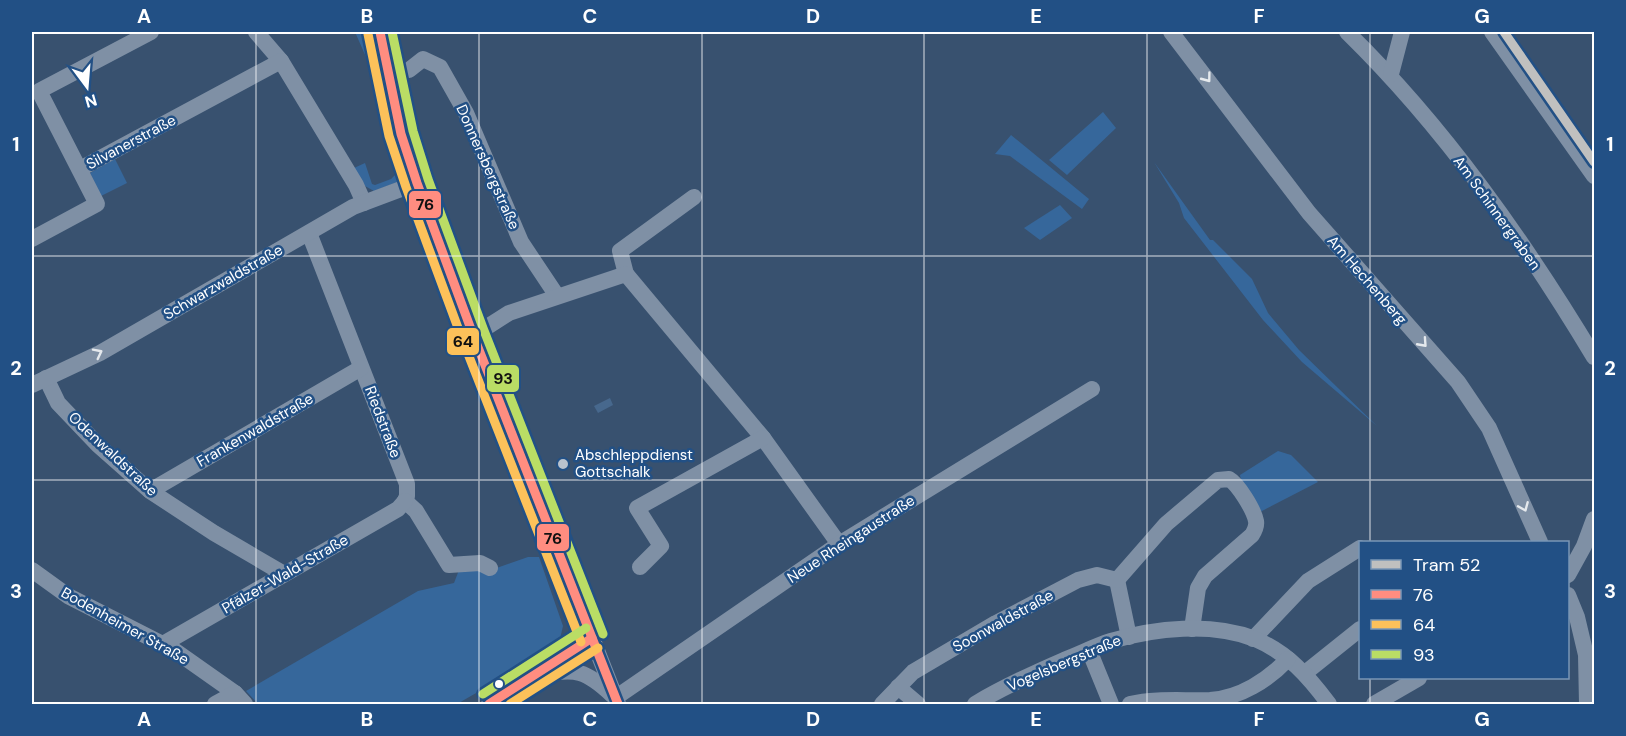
<svg xmlns="http://www.w3.org/2000/svg" width="1626" height="736" viewBox="0 0 1626 736" font-family="'DM Sans',sans-serif">
<style>
.green{fill:#36679b}
.water{fill:#47688d}
.lines{fill:none;stroke-linecap:round;stroke-linejoin:round}
.minor{stroke:#7f90a5;stroke-width:16}
.bus-1-casing{stroke:#225085;stroke-width:14}
.bus-2-casing{stroke:#225085;stroke-width:14}
.bus-3-casing{stroke:#225085;stroke-width:14}
.bus-1{stroke:#ff8d80;stroke-width:9}
.bus-2{stroke:#fcc15a;stroke-width:9}
.bus-3{stroke:#badd65;stroke-width:9}
.tram-1-casing{stroke:#225085;stroke-width:14}
.tram-1{stroke:#c0c0bf;stroke-width:9}
.oneway{stroke:#e5e9ed}
.grid{fill:none;stroke:#fff;stroke-width:1.5;stroke-opacity:0.55}
.poi-dot{fill:#b9c2cd;stroke:#225085;stroke-width:2}
.bus-dot{fill:#fff;stroke:#225085;stroke-width:2}
.labels{text-anchor:middle;stroke-width:5;stroke-linejoin:round;paint-order:stroke}
.street-label{font-size:15px;fill:#fff;stroke:#225085}
.poi-label{font-size:15px;fill:#fff;stroke:#225085;text-anchor:start}
.line-badge{stroke:#225085;stroke-width:2}
.pale-badge-label{font-size:16px;text-anchor:middle;font-weight:bold;fill:#111}
.neatline{fill:none;stroke:#fff;stroke-width:2}
.grid-label{font-size:20px;text-anchor:middle;font-weight:bold;fill:#fff}
</style>
<rect width="100%" height="100%" fill="#38516f"/>
<g class="green">
<polygon points="355,32 367,32 401,169 400,181 374,191 365,186 354,168 365,163 372,184 375,185 391,179 397,173 379,112 370,66"/>
<polygon points="1103,112 1116,128 1067,175 1049,160"/>
<polygon points="1011,135 1089,199 1082,209 1010,156 995,154"/>
<polygon points="115,159 127,183 101,196 90,173"/>
<polygon points="1154,162 1210,240 1213,240 1252,279 1268,313 1299,350 1377,426 1302,362 1263,320 1184,218 1179,203"/>
<polygon points="1060,205 1072,218 1040,240 1024,228"/>
<polygon points="1278,451 1291,455 1318,482 1260,512 1241,480 1240,475"/>
<polygon points="528,557 539,557 563,626 560,639 547,652 457,704 258,704 246,691 418,591 454,583 459,570 491,570"/>
</g>
<polygon class="water" points="610,398 613,405 598,413 594,406"/>
<g class="lines">
<g class="minor">
<polyline points="256,32 281,61"/>
<polyline points="380,32 401,134 417,183 472,332 618,704"/>
<polyline points="1171,32 1309,213 1458,382 1489,428 1540,542"/>
<path d="M 1347,32 C 1445,128 1524,241 1594,357"/>
<polyline points="1492,32 1594,176"/>
<polyline points="409,70 423,59 440,67 466,113 521,242 557,296"/>
<polyline points="1391,74 1402,32"/>
<polyline points="80,169 281,61 356,185 364,203"/>
<polyline points="309,233 407,484 407,496 405,501"/>
<polyline points="32,239 97,204 39,91 151,32"/>
<polyline points="626,274 620,251 694,197"/>
<polyline points="472,332 487,327 509,313 626,274 763,438 839,544"/>
<polyline points="46,378 58,403 98,445 150,491 214,533 284,574"/>
<polyline points="32,385 100,353 353,207 417,183"/>
<polyline points="150,491 361,368"/>
<polyline points="405,501 416,511 449,565 480,563 490,568"/>
<polyline points="640,567 661,546 637,508 763,438"/>
<polyline points="32,570 68,596 174,650 235,693 245,704"/>
<polyline points="1568,575 1584,546 1594,519"/>
<polyline points="1117,580 1129,637"/>
<polyline points="1568,595 1577,617 1586,655 1587,704"/>
<polyline points="1253,639 1308,581 1360,548"/>
<polyline points="163,644 398,509 405,501"/>
<polyline points="1089,650 1111,704"/>
<polyline points="1305,673 1360,629"/>
<path d="M 542,676 C 574,666 588,672 612,695"/>
<polyline points="898,687 918,704"/>
<polyline points="615,698 839,544 1092,389"/>
<polyline points="215,704 235,693"/>
<polyline points="489,704 592,638"/>
<path d="M 882,704 L 913,672 L 996,623 L 1078,580 L 1097,575 L 1117,580 L 1166,524 L 1218,480 L 1229,479 C 1238,484 1254,510 1256,521 C 1257,526 1255,530 1252,535 L 1205,576 L 1198,588 L 1192,629"/>
<path d="M 975,704 C 1003,687 1034,673 1064,660 C 1080,654 1095,646 1111,641 C 1155,628 1211,622 1255,639 C 1288,653 1308,676 1329,704"/>
<path d="M 1130,704 C 1156,698 1184,701 1210,700 C 1240,698 1268,680 1288,659"/>
<polyline points="1374,704 1419,678"/>
</g>
<defs>
<g id="bus-1">
<polyline points="380,32 401,134 417,183 472,332 618,704"/>
<polyline points="489,704 592,638"/>
</g>
<g id="bus-2">
<polyline points="368,34 389,136 406,187 461,336 581,642"/>
<polyline points="510,704 598,648"/>
</g>
<g id="bus-3">
<polyline points="392,32 413,131 428,179 483,328 603,634"/>
<polyline points="483,694 586,628"/>
</g>
</defs>
<use href="#bus-1" class="bus-1-casing"/>
<use href="#bus-2" class="bus-2-casing"/>
<use href="#bus-3" class="bus-3-casing"/>
<use href="#bus-1" class="bus-1"/>
<use href="#bus-2" class="bus-2"/>
<use href="#bus-3" class="bus-3"/>
<defs>
<polyline id="tram-1" points="1504,32 1594,162"/>
</defs>
<use href="#tram-1" class="tram-1-casing"/>
<use href="#tram-1" class="tram-1"/>
</g>
<defs><path id="oneway-chevron" d="M-2-3.5L2.5 0L-2 3.5" fill="none" stroke-width="1.6" stroke-linecap="round" stroke-linejoin="round" transform="scale(1.5)"/></defs>
<g class="oneway">
<use href="#oneway-chevron" transform="translate(1207 78) rotate(53)"/>
<use href="#oneway-chevron" transform="translate(1423 343) rotate(48)"/>
<use href="#oneway-chevron" transform="translate(98 353) rotate(-27)"/>
<use href="#oneway-chevron" transform="translate(1524 507) rotate(67)"/>
</g>
<path class="grid" d="M 256,32 L 256,704M 479,32 L 479,704M 702,32 L 702,704M 924,32 L 924,704M 1147,32 L 1147,704M 1370,32 L 1370,542M 32,256 L 1594,256M 32,480 L 1594,480M 1370,678 L 1370,704"/>
<circle class="poi-dot" cx="563" cy="464" r="6"/>
<circle class="bus-dot" cx="499" cy="684" r="5"/>
<g class="labels">
<g class="street-label">
<text transform="translate(131 142) rotate(-28)" y="5">Silvanerstraße</text>
<text transform="translate(488 167) rotate(66)" y="5">Donnersbergstraße</text>
<text transform="translate(1497 213) rotate(54)" y="5">Am Schinnergraben</text>
<text transform="translate(1367 280) rotate(49)" y="5">Am Hechenberg</text>
<text transform="translate(223 282) rotate(-30)" y="5">Schwarzwaldstraße</text>
<text transform="translate(383 422) rotate(69)" y="5">Riedstraße</text>
<text transform="translate(255 430) rotate(-30)" y="5">Frankenwaldstraße</text>
<text transform="translate(113 454) rotate(43)" y="5">Odenwaldstraße</text>
<text transform="translate(851 539) rotate(-33)" y="5">Neue Rheingaustraße</text>
<text transform="translate(285 574) rotate(-30)" y="5">Pfälzer-Wald-Straße</text>
<text transform="translate(1003 621) rotate(-29)" y="5">Soonwaldstraße</text>
<text transform="translate(125 626) rotate(29)" y="5">Bodenheimer Straße</text>
<text transform="translate(1064 663) rotate(-23)" y="5">Vogelsbergstraße</text>
</g>
<g class="poi-label">
<text x="575" y="460">Abschleppdienst<tspan x="575" dy="17">Gottschalk</tspan></text>
</g>
</g>
<g class="line-badge">
<rect x="408" y="190" width="34" height="29" rx="6" fill="#ff8d80"/>
<rect x="446" y="327" width="34" height="29" rx="6" fill="#fcc15a"/>
<rect x="486" y="364" width="34" height="29" rx="6" fill="#badd65"/>
<rect x="536" y="523" width="34" height="29" rx="6" fill="#ff8d80"/>
</g>
<g class="pale-badge-label">
<text x="425" y="210">76</text>
<text x="463" y="347">64</text>
<text x="503" y="384">93</text>
<text x="553" y="544">76</text>
</g>
<rect width="1626" height="736" fill="none" stroke="#225085" stroke-width="66"/>
<rect x="1359" y="541" width="210" height="138" fill="#225085" stroke="#7a96b6" stroke-width="1.5"/>
<rect x="1371" y="560" width="30" height="9" fill="#c0c0bf" stroke="#7a96b6" stroke-width="1.5"/>
<text x="1413" y="571" font-size="18" fill="#ffffff">Tram 52</text>
<rect x="1371" y="590" width="30" height="9" fill="#ff8d80" stroke="#7a96b6" stroke-width="1.5"/>
<text x="1413" y="601" font-size="18" fill="#ffffff">76</text>
<rect x="1371" y="620" width="30" height="9" fill="#fcc15a" stroke="#7a96b6" stroke-width="1.5"/>
<text x="1413" y="631" font-size="18" fill="#ffffff">64</text>
<rect x="1371" y="650" width="30" height="9" fill="#badd65" stroke="#7a96b6" stroke-width="1.5"/>
<text x="1413" y="661" font-size="18" fill="#ffffff">93</text>
<g transform="translate(87 87) rotate(164)" stroke="#225085" stroke-width="4.5" paint-order="stroke">
<path d="M0-4.5L10 22L0 15L-10 22Z" fill="#ffffff"/>
<text y="-9" font-size="16" font-weight="bold" text-anchor="middle" fill="#ffffff">N</text>
</g>
<rect x="33" y="33" width="1560" height="670" class="neatline"/>
<g class="grid-label">
<text x="144" y="23">A</text>
<text x="367" y="23">B</text>
<text x="590" y="23">C</text>
<text x="813" y="23">D</text>
<text x="1036" y="23">E</text>
<text x="1259" y="23">F</text>
<text x="1482" y="23">G</text>
<text x="16" y="151">1</text>
<text x="1610" y="151">1</text>
<text x="16" y="375">2</text>
<text x="1610" y="375">2</text>
<text x="16" y="598">3</text>
<text x="1610" y="598">3</text>
<text x="144" y="726">A</text>
<text x="367" y="726">B</text>
<text x="590" y="726">C</text>
<text x="813" y="726">D</text>
<text x="1036" y="726">E</text>
<text x="1259" y="726">F</text>
<text x="1482" y="726">G</text>
</g>
</svg>
